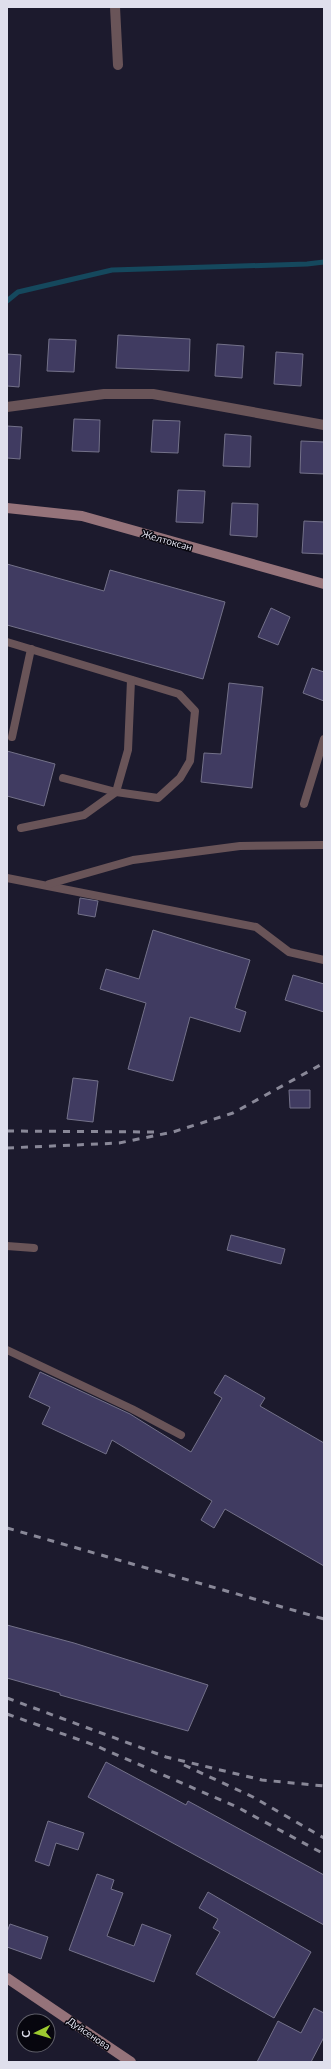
<svg xmlns="http://www.w3.org/2000/svg" width="331" height="2069" viewBox="0 0 331 2069" font-family="Lato,sans-serif">
<style>
.lines{fill:none;stroke-linecap:round;stroke-linejoin:round}
.stream{stroke:#15485d;stroke-width:5}
.building{fill:#403b61;stroke:#737189}
.service{stroke:#695458;stroke-width:8}
.minor{stroke:#695458;stroke-width:10}
.secondary{stroke:#95737a;stroke-width:10}
.rail{stroke:#898898;stroke-width:3;stroke-dasharray:7 7;stroke-linecap:butt}
.labels{text-anchor:middle;stroke-width:3;stroke-linejoin:round;paint-order:stroke}
.street-label{font-size:10px;fill:#dfdfec;stroke:#07060e}
</style>
<rect width="100%" height="100%" fill="#1c1a2d"/>
<g class="lines">
<polyline class="stream" points="7,301 18,292 112,270 307,264 324,262"/>
</g>
<g class="building">
<polygon points="118,335 190,339 189,371 116,368"/>
<polygon points="49,339 76,340 74,372 47,371"/>
<polygon points="217,344 244,346 242,378 215,376"/>
<polygon points="276,352 303,354 301,386 274,384"/>
<polygon points="7,354 21,355 19,387 7,386"/>
<polygon points="74,419 100,420 99,452 72,451"/>
<polygon points="153,420 180,421 178,453 151,452"/>
<polygon points="7,426 22,427 20,459 7,458"/>
<polygon points="225,434 251,436 250,467 223,466"/>
<polygon points="301,441 324,442 324,474 300,473"/>
<polygon points="178,490 205,491 203,523 176,522"/>
<polygon points="232,503 258,504 257,537 230,535"/>
<polygon points="304,521 324,522 324,554 302,553"/>
<polygon points="7,564 104,591 110,570 225,602 203,679 7,625"/>
<polygon points="271,608 290,617 278,645 258,637"/>
<polygon points="312,668 324,672 324,701 303,693"/>
<polygon points="229,683 263,687 252,788 201,782 204,753 221,754"/>
<polygon points="7,751 55,764 44,806 7,796"/>
<polygon points="80,898 98,901 95,917 78,914"/>
<polygon points="153,930 250,960 235,1008 246,1012 240,1032 190,1017 173,1081 128,1069 146,1003 100,989 106,969 139,979"/>
<polygon points="293,975 324,984 324,1012 285,1000"/>
<polygon points="73,1078 98,1081 93,1122 67,1119"/>
<polygon points="289,1090 310,1090 310,1108 290,1108"/>
<polygon points="231,1235 285,1249 281,1264 227,1250"/>
<polygon points="40,1372 130,1414 191,1452 222,1398 214,1393 225,1375 265,1398 260,1406 324,1443 324,1566 225,1509 214,1528 201,1520 212,1501 112,1440 106,1454 42,1424 50,1407 29,1397"/>
<polygon points="7,1625 74,1643 208,1685 188,1731 60,1695 60,1693 7,1678"/>
<polygon points="106,1762 186,1805 188,1801 324,1875 324,1925 88,1797"/>
<polygon points="48,1821 84,1833 78,1850 56,1843 49,1866 35,1861"/>
<polygon points="97,1874 114,1880 111,1889 123,1893 107,1936 134,1946 142,1924 171,1935 154,1982 69,1950"/>
<polygon points="208,1892 311,1952 274,2018 196,1974 220,1932 213,1928 218,1919 199,1908"/>
<polygon points="10,1924 48,1937 41,1959 7,1947 7,1932"/>
<polygon points="314,2008 324,2013 324,2037 311,2062 257,2062 278,2021 301,2033"/>
</g>
<g class="lines">
<g class="service">
<polyline points="7,642 179,694 195,711 190,761 180,778 158,798 116,792 63,778"/>
<polyline points="12,737 31,649"/>
<polyline points="304,804 324,739"/>
<polyline points="21,828 84,815 116,792 128,750 131,680"/>
<polyline points="7,878 256,927 289,952 324,960"/>
<polyline points="49,884 133,860 240,846 323,845"/>
<polyline points="7,1246 34,1248"/>
<polyline points="7,1350 132,1409 181,1435"/>
</g>
<g class="minor">
<polyline points="115,7 118,65"/>
<polyline points="7,407 104,394 153,394 324,425"/>
</g>
<g class="secondary">
<polyline points="7,508 82,516 324,584"/>
<polyline points="7,1978 131,2062"/>
</g>
<g class="rail">
<polyline points="7,1131 155,1132"/>
<polyline points="7,1148 119,1143 173,1132 233,1113 324,1063"/>
<polyline points="7,1528 324,1619"/>
<polyline points="7,1698 166,1757 262,1780 324,1786"/>
<polyline points="7,1714 94,1745 237,1807 324,1854"/>
<polyline points="184,1765 253,1797 324,1838"/>
</g>
</g>
<g class="labels">
<g class="street-label">
<text transform="translate(167 540) rotate(16)" y="4">Желтоксан</text>
<text transform="translate(89 2033) rotate(34)" y="4">Дуйсенова</text>
</g>
</g>
<rect width="331" height="2069" fill="none" stroke="#dfdfec" stroke-width="16"/>
<g transform="translate(36 2033) rotate(265)"><circle r="19" fill="#07060e" stroke="#5d5d67"/>
<path d="M0-3L7 15L0 10L-7 15Z" fill="#9dca30"/>
<text y="-6" font-size="11" font-weight="bold" text-anchor="middle" fill="#dfdfec">С</text>
</g>
</svg>
